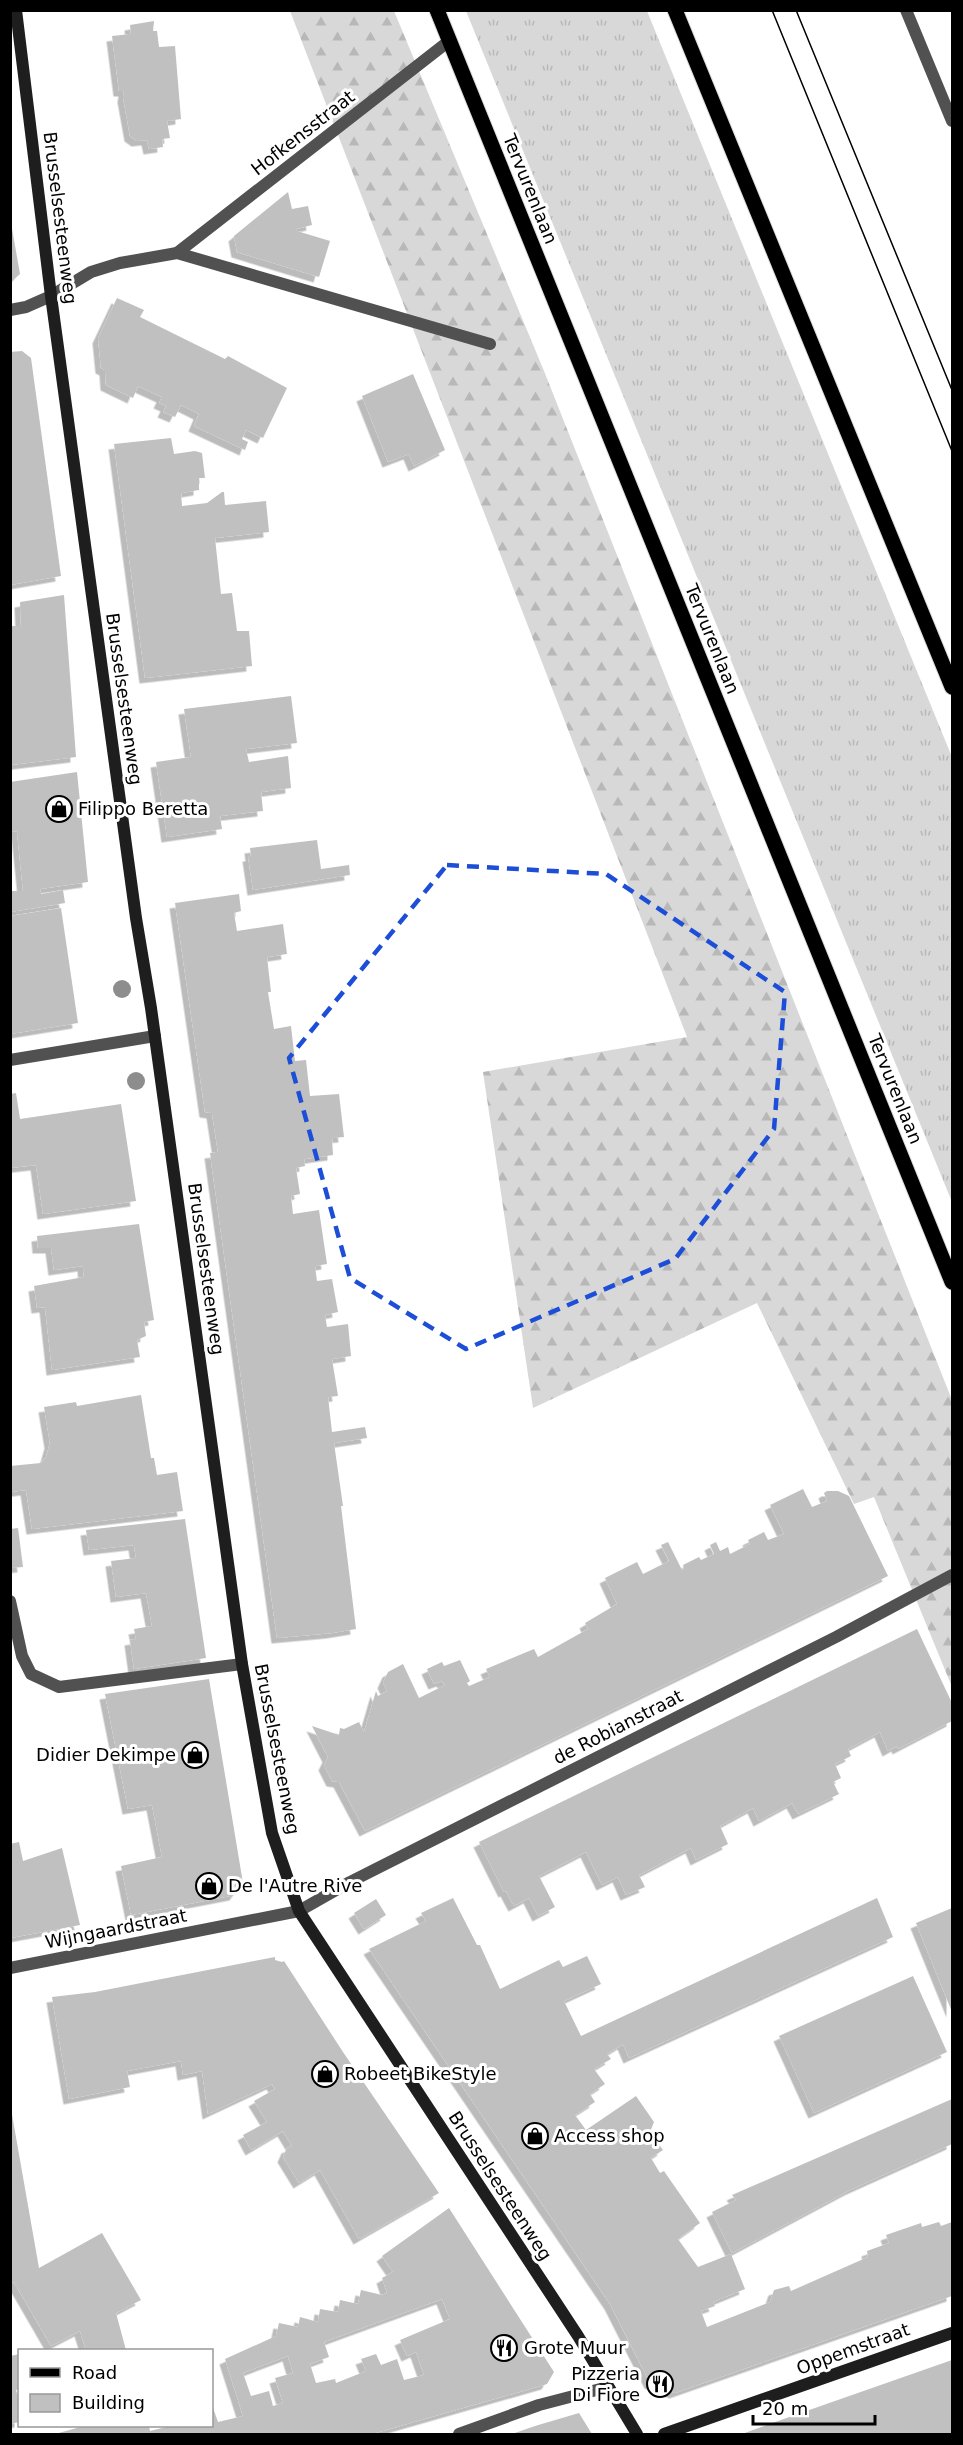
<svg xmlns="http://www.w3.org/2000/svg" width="963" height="2445" viewBox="0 0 963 2445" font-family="'DejaVu Sans',sans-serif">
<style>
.grass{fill:url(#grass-tufts)}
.forest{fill:url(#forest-firs)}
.building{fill:#c0c0c0;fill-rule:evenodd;filter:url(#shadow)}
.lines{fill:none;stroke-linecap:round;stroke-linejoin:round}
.primary-casing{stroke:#dbdbdb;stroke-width:17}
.lane{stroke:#515151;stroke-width:12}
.street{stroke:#515151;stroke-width:12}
.secondary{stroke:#1e1e1e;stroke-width:12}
.primary{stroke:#000;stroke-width:15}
.tram{stroke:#000;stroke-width:1.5}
.tree{fill:#8d8d8d}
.marked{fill:none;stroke:#1d4ed8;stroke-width:4.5;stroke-dasharray:12 8;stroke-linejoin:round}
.labels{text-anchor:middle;stroke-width:6;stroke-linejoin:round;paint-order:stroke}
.street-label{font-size:18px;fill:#000;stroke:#fff}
.poi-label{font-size:18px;fill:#000;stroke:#fff;text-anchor:start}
</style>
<defs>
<pattern id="grass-tufts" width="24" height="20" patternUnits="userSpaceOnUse" patternTransform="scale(1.5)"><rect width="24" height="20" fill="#d8d8d8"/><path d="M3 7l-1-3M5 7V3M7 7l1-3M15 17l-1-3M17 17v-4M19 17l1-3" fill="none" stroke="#b8b8b8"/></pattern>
<pattern id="forest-firs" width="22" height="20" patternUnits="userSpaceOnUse" patternTransform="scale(1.5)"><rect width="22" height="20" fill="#d8d8d8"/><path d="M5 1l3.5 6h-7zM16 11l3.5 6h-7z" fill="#b8b8b8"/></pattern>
<filter id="shadow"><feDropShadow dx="-5.5" dy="5.5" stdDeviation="0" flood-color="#0004"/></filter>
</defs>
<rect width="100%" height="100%" fill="#fff"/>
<polygon class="grass" points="466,11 647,11 952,757 952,1202"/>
<polygon class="forest" points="290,11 394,11 544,371 952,1400 952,1687 874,1497 854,1504 757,1303 533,1408 483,1072 687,1037"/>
<g class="building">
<polygon points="154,21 153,31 157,31 159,47 175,46 181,119 167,121 170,138 162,139 163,147 149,149 147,140 137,141 130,136 123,97 124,91 119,91 112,36 131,34 130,25"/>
<polygon points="288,192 292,209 308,206 312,225 296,229 297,231 330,241 319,277 237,252 234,236"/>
<polygon points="10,217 20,274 10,283"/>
<polygon points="117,298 144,310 140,317 225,359 228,356 287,388 263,438 246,430 242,439 248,442 245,450 194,426 199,414 181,405 175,417 163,412 166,406 159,403 162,397 138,386 133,398 106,385 105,370 101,368 98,338"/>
<polygon points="22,351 31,358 61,576 10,585 10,352"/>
<polygon points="413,374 445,450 414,466 409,454 388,462 362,396"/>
<polygon points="171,438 174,454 195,451 202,453 205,478 199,478 199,490 181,493 182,506 207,503 222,492 224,492 225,505 266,501 269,532 215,538 221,594 232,593 237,631 249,631 252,666 145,678 114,444"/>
<polygon points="64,595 76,757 10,765 10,626 21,626 20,602"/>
<polygon points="291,696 297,743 246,749 249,762 288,756 291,788 261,792 263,811 220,816 222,829 167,837 156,762 191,757 184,709"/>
<polygon points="77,772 88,882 40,889 41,894 63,890 65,903 10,912 10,891 23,891 17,831 10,832 10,782"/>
<polygon points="317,840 321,869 349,865 350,875 253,890 248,856 251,856 250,848"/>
<polygon points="239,894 241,911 234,913 237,931 283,924 287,954 267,957 271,992 268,992 274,1029 291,1026 295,1061 306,1060 310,1096 339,1094 344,1137 332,1138 333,1155 304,1159 305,1166 296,1168 300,1194 291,1196 293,1214 319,1210 327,1264 315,1266 317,1281 332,1279 338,1312 325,1315 327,1327 348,1324 351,1356 332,1359 338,1396 328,1397 332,1432 365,1427 367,1438 334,1443 343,1506 341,1506 356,1629 332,1633 277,1638 210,1153 218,1152 212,1113 205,1112 175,903"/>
<polygon points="61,908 78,1023 10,1034 10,916"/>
<polygon points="16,1093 20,1119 121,1104 136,1201 43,1214 36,1165 10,1168 10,1094"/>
<polygon points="139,1224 154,1320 144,1322 146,1336 137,1340 140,1357 52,1370 45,1307 37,1308 34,1286 84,1277 83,1266 54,1270 51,1248 38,1248 37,1236"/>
<polygon points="141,1395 151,1458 154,1458 157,1475 177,1472 183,1511 32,1529 26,1490 10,1492 10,1466 41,1463 46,1457 50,1443 44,1407 76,1402 77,1406"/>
<polygon points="803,1489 812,1507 827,1501 824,1493 827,1491 838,1491 849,1496 888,1576 365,1831 339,1782 332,1781 324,1765 328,1757 312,1726 339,1735 340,1728 344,1729 359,1722 364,1732 376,1691 378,1696 387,1691 383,1683 388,1672 403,1664 419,1698 445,1685 442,1681 434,1684 427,1669 442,1662 444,1666 460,1660 470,1681 467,1683 469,1686 490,1677 486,1669 534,1649 538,1657 588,1629 585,1623 617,1604 605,1578 637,1562 643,1574 669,1561 661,1545 668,1542 682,1570 684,1569 683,1565 699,1557 701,1560 714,1554 710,1545 716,1542 720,1551 728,1547 730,1554 750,1544 748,1540 764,1532 768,1540 784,1534 770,1505"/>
<polygon points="185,1519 206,1658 134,1669 130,1640 136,1639 134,1629 152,1626 146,1593 116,1597 111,1561 136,1558 134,1545 89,1550 86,1530"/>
<polygon points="18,1528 23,1567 10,1568 10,1529"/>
<polygon points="917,1629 952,1703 952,1721 898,1749 897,1746 888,1751 880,1732 848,1749 851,1756 835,1764 841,1778 833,1782 839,1794 798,1814 792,1803 759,1821 753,1808 720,1826 728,1844 696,1860 691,1848 639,1875 645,1887 626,1895 618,1877 602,1885 586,1852 539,1876 555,1907 538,1916 529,1898 514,1906 506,1891 504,1892 479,1842"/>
<polygon points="209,1679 243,1883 235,1895 131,1915 121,1866 162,1857 152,1805 128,1809 105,1694"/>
<polygon points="19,1842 23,1861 62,1848 80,1925 10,1938 10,1844"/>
<polygon points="453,1898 477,1945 480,1945 500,1989 559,1960 563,1967 587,1956 601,1984 564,2001 581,2036 877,1898 893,1937 629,2058 623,2044 607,2054 611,2059 594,2069 605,2084 590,2094 595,2102 575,2115 586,2130 636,2096 654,2122 650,2132 663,2150 651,2158 660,2173 664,2171 700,2223 678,2239 698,2267 731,2254 745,2289 713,2302 715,2306 701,2311 707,2327 770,2302 774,2290 789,2286 791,2291 868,2257 867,2251 889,2243 886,2235 921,2223 922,2227 939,2222 941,2226 952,2222 952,2296 675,2393 650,2383 610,2304 369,1949 426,1921 421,1913"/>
<polygon points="376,1899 386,1915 364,1929 354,1913"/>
<polygon points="952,1908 952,2012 916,1923"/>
<polygon points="275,1957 275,1960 282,1962 284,1961 343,2052 439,2193 359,2239 320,2170 299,2183 283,2157 287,2148 292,2146 283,2131 251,2150 243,2135 267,2122 254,2101 275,2089 272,2084 208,2114 202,2071 183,2075 181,2061 127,2071 130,2087 69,2099 52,1997 95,1992"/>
<polygon points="913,1976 947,2052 814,2113 779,2036"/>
<polygon points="952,2099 952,2144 850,2190 732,2253 712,2212 736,2200 732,2195"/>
<polygon points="10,2103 39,2268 102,2233 141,2300 116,2313 126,2350 86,2350 80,2331 51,2346 14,2282 10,2283"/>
<path d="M 449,2208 L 554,2372 L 547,2384 L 372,2434 L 55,2434 L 84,2426 L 149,2426 L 150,2431 L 170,2426 L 212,2426 L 212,2405 L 218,2422 L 243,2416 L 225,2359 L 276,2336 L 279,2323 L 298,2327 L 300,2317 L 318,2322 L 320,2309 L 338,2312 L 340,2300 L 358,2304 L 361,2290 L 382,2295 L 387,2293 L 382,2278 L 393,2272 L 382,2256 ZM 442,2299 L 450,2319 L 400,2340 L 407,2356 L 416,2352 L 424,2375 L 404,2380 L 397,2359 L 381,2365 L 376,2354 L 361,2359 L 366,2371 L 336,2383 L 335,2379 L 316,2383 L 310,2364 L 329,2357 L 324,2342 ZM 288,2356 L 293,2373 L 275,2378 L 283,2403 L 273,2406 L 269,2391 L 251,2396 L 243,2373 Z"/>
<polygon points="20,2354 20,2389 16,2390 20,2404 20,2422 10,2424 10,2356"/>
<polygon points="952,2360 952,2434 742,2434 795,2415"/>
<polygon points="579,2413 592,2434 512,2434 535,2426"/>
</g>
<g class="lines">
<defs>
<g id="primary">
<polyline points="437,10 952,1282"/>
<polyline points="675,10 952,687"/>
</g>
</defs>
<use href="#primary" class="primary-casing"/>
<polyline class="lane" points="10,1601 22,1656 31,1674 59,1687 242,1664"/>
<g class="street">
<polyline points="906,10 952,121"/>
<polyline points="177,253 449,41"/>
<polyline points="10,310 26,307 51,296 91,272 120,263 177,253 490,344"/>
<polyline points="10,1060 155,1036"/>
<polyline points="10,1968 299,1911 350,1882 836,1637 952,1575"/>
<polyline points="459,2434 539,2405 608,2387"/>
</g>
<g class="secondary">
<polyline points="16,10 51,296 136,918 151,1008 242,1664 272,1833 299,1911 578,2336 637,2434"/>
<polyline points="664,2434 952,2333"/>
</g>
<use href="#primary" class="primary"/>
<g class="tram">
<polyline points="772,10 952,451"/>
<polyline points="796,10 952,390"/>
</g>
</g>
<g class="tree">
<circle cx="122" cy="989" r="9"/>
<circle cx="136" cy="1081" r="9"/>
</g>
<path class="marked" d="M 447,865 L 606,874 L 785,992 L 774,1129 L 675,1259 L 466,1349 L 350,1278 L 289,1058 Z"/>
<defs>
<symbol id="shop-ring" viewBox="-11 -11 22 22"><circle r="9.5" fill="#fff" stroke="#000" stroke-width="1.5"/><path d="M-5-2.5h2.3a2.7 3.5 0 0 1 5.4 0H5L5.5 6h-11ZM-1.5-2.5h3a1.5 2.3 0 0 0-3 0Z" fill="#000"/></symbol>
<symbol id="restaurant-ring" viewBox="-11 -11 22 22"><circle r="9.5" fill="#fff" stroke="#000" stroke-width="1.5"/><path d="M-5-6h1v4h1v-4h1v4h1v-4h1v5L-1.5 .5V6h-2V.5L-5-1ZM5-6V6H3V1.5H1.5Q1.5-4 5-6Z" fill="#000"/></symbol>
</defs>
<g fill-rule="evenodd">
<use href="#shop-ring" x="44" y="794" width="30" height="30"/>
<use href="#shop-ring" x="180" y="1740" width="30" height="30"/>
<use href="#shop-ring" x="194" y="1871" width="30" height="30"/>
<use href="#shop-ring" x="310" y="2059" width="30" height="30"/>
<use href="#shop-ring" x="520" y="2121" width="30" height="30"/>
<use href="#restaurant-ring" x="489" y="2333" width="30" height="30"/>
<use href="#restaurant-ring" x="645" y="2369" width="30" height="30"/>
</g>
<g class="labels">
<g class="street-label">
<text transform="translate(303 133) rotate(-38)" y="6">Hofkensstraat</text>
<text transform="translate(530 189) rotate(68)" y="6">Tervurenlaan</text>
<text transform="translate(60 218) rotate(83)" y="6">Brusselsesteenweg</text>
<text transform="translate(712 639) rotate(68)" y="6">Tervurenlaan</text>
<text transform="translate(124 699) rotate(82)" y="6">Brusselsesteenweg</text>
<text transform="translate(895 1089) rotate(68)" y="6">Tervurenlaan</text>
<text transform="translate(206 1269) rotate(82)" y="6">Brusselsesteenweg</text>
<text transform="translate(618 1727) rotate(-27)" y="6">de Robianstraat</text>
<text transform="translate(277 1749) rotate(79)" y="6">Brusselsesteenweg</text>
<text transform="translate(116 1929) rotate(-11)" y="6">Wijngaardstraat</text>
<text transform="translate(500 2186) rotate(57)" y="6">Brusselsesteenweg</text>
<text transform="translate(853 2349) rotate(-20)" y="6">Oppemstraat</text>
</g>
<g class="poi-label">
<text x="78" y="815">Filippo Beretta</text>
<text x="176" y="1761" text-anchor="end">Didier Dekimpe</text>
<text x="228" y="1892">De l'Autre Rive</text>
<text x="344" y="2080">Robeet BikeStyle</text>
<text x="554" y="2142">Access shop</text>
<text x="524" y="2354">Grote Muur</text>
<text x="640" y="2380" text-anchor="end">Pizzeria<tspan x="640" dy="21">Di Fiore</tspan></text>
</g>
</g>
<rect width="963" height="2445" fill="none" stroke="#000000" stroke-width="24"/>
<rect x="18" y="2349" width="195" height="78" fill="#ffffff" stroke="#999999" stroke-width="1.5"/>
<rect x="30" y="2368" width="30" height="9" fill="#000000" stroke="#999999" stroke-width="1.5"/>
<text x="72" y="2379" font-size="18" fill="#000000">Road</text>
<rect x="30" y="2394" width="30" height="18" fill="#c0c0c0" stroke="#999999" stroke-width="1.5"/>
<text x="72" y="2409" font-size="18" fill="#000000">Building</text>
<path d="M753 2415v9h122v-9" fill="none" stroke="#000000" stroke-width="3"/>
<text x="762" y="2415" font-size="18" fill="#000000" stroke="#ffffff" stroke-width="4.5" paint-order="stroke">20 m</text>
</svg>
